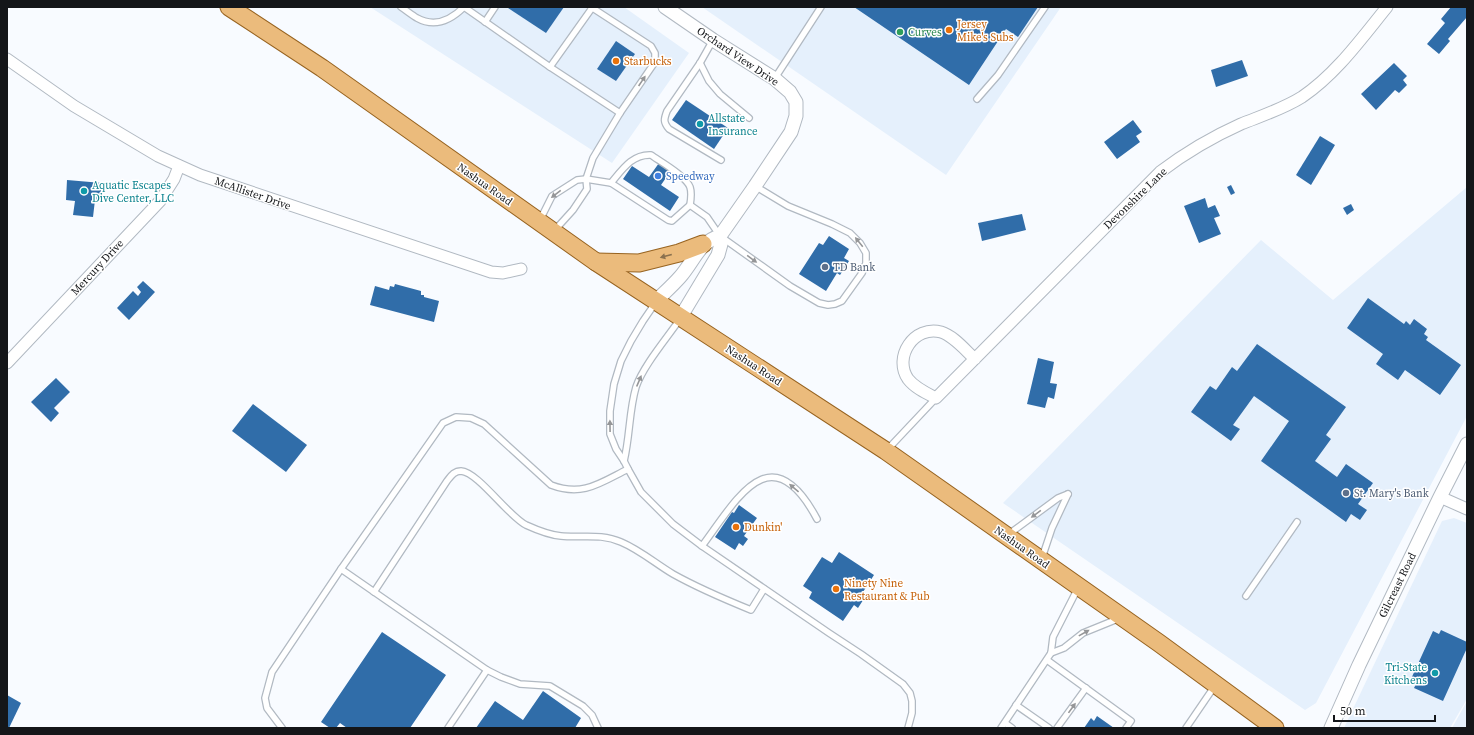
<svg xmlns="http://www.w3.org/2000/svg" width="1474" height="735" viewBox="0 0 1474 735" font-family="'Source Serif 4',serif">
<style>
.built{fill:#e5f0fc}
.building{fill:#306da9}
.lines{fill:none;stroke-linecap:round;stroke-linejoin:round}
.service-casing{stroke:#b1b9c2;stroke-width:8}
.minor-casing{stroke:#b1b9c2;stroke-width:13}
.tertiary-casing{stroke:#b1b9c2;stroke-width:15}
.primary-casing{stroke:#976320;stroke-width:19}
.service{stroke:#fff;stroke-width:5.5}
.minor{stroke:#fff;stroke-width:11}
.tertiary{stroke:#fff;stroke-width:13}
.primary{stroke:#ebbb7c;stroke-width:17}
.oneway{fill:#959698}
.oneway2{fill:#8a714f}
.food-dot{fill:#e8710a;stroke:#fff;stroke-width:1.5}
.leisure-dot{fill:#2e9e5b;stroke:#fff;stroke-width:1.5}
.culture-dot{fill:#0f9aa8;stroke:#fff;stroke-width:1.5}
.shop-dot{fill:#3f7fe0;stroke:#fff;stroke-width:1.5}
.service-dot{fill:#5c6f8a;stroke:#fff;stroke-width:1.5}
.labels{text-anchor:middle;stroke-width:3;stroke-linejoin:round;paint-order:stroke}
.food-label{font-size:11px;fill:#c56008;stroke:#fff;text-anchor:start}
.leisure-label{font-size:11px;fill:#27864d;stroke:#fff;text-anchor:start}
.street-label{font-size:11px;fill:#141619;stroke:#fff}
.culture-label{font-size:11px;fill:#0d838f;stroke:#fff;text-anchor:start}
.shop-label{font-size:11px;fill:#366cbe;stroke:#fff;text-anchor:start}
.service-label{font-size:11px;fill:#4e5e75;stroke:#fff;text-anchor:start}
</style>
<rect width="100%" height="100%" fill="#f8fbff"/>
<g class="built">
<polygon points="370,7 624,7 689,53 612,163"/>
<polygon points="702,7 1061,7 946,175"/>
<polygon points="1467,187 1467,416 1316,703 1305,710 1003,503 1261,240 1333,300"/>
<polygon points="1454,518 1467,523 1467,699 1450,728 1344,728 1442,521"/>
<polygon points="1467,701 1467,728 1452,728"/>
</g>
<g class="building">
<polygon points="509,7 564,7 546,33 508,8"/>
<polygon points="854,7 1038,7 1018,37 1006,29 969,85"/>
<polygon points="1451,7 1467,7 1467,17 1448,39 1450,41 1439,54 1427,44 1445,23 1441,19"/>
<polygon points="616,41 635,54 616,81 597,69"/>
<polygon points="1242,60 1248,76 1216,87 1211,70"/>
<polygon points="1394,63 1407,76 1403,80 1407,85 1399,93 1395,90 1376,110 1361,94"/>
<polygon points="686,100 728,128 714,149 672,120"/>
<polygon points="1133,120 1142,132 1136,136 1140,142 1117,159 1104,142"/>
<polygon points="1320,136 1335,145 1311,185 1296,175"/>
<polygon points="659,163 670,172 661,185 679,197 670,211 623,179 632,166 649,177"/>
<polygon points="67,180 102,183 100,200 95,200 93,217 73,215 75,201 66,200"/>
<polygon points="1231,185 1235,193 1231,195 1227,187"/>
<polygon points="1205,198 1208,208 1215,205 1220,216 1214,218 1221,234 1199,243 1184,206"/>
<polygon points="1351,204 1354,210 1347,215 1343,208"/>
<polygon points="1022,214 1026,230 982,241 978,223"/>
<polygon points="829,236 849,249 844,258 849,261 840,275 837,273 826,291 799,274 819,243 823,245"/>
<polygon points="143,281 155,292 129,320 117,308 133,291 138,296 141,292 137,287"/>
<polygon points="395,284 421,291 421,295 424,295 424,297 439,301 434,322 370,305 375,286 389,290 390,286 394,287"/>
<polygon points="1368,298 1404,324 1406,321 1410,325 1414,319 1427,329 1424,334 1428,337 1426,340 1461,365 1440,395 1405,370 1398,380 1376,364 1383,354 1347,328"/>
<polygon points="1257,344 1346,407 1326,435 1331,439 1315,461 1337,477 1346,464 1373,483 1358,504 1367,510 1360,520 1351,514 1346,522 1261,461 1289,421 1254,396 1233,425 1240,429 1231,441 1191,412 1210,386 1216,390 1232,367 1237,371"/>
<polygon points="1038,358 1054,362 1050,383 1057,384 1054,399 1048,397 1045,408 1027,404"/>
<polygon points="56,378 70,392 54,408 59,413 51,422 31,402"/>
<polygon points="253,404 307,445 286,472 232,431"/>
<polygon points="739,505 757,518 744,536 748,539 743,546 739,543 735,550 715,537 732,512 734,513"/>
<polygon points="839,552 874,575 863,592 867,594 858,608 854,605 843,621 809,598 812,592 803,586 822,557 832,563"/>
<polygon points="1441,630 1467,642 1467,648 1443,701 1414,688 1417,682 1411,679 1433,631 1439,634"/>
<polygon points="382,632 446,675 410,728 347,728 340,723 336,728 330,728 321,722"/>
<polygon points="543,691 581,718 575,728 476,728 495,701 523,720"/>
<polygon points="7,695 21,703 9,728 7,728"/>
<polygon points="1097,716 1114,728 1084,728 1091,718 1094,721"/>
</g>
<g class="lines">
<defs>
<g id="service">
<path d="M 401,7 C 407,11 412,15 417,18 C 435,28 451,20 464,7"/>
<polyline points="464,7 550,67 620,113"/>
<polyline points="485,22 495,7"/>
<path d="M 713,40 L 700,63 L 667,111 C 664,119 663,122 669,129 L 721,160"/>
<polyline points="700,63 709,81 720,94 749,118"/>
<polyline points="550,67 592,8"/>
<polyline points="775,78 821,7"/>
<polyline points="977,99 998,75 1045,7"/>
<polyline points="611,183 668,220 672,221 690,205"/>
<path d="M 540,220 L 552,196 L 577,180 L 586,179 L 611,183 C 622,170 632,154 651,155 C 661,162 686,176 690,187 C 692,193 691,199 690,205 L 707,217 L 720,236 L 790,286 L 819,303 L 828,305 L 835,304 L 842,301 L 862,273 L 866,263 L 866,253 L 860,243 L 850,233 L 832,224 L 788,206 L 755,186"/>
<polyline points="554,231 573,210 587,189 586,179 593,158 620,113 655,62 655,53 651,46 591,7"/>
<polyline points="656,302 643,321 631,341 621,361 614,384 610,411 610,434 616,449 624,461 628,469 641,492 673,524 702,546 829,633 861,654 903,684 910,693 912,701 912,713 908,728"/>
<polyline points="887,450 936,398"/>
<path d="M 624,461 C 630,436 629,411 636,387 C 643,366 667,338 680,319"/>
<polyline points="1009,534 1058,498 1068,494"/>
<path d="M 702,546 C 737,499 771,433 817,519"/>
<polyline points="1042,558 1052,528 1068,494"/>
<polyline points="341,569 487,670 501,677 520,684 550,686 583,706 592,715 598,728"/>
<path d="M 374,592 L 447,481 C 451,476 454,471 461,471 C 478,472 508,516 526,525 C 537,530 549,535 561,536 C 582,538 601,533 621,542 C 640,550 656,564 673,574 C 698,588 724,599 751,610 L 764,589"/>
<polyline points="1246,596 1297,522"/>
<polyline points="1051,653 1064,648 1083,633 1120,618"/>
<polyline points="1047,660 1131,721 1126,728"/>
<polyline points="1016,705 1049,728"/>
<polyline points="1005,723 1012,728"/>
<path d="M 282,728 L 267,708 L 265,698 L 272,672 L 341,569 L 443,423 L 456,417 L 471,418 L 484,424 L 551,485 C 583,497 600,483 628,469"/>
<polyline points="448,728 487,670"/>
<polyline points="1001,728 1051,653 1053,637 1078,588"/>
<polyline points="1057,728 1086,688"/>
<polyline points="1186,728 1214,687"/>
</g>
<g id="minor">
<polyline points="7,59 74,106 158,156 200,175 491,272 503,273 521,269"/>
<path d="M 975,359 C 965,350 954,336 941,332 C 914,325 893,357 908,379 C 915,388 926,393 936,398 L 1160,172 C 1185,153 1212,137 1241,124 C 1261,116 1283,109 1302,97 C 1336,74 1361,39 1387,7"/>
<polyline points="7,363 160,201 174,179 179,166"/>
<polyline points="1440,497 1467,509"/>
</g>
<g id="tertiary">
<polyline points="665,7 713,40 775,79 790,92 796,102 796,116 791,132 755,186 720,236 721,244 718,255 680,318"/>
<path d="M 656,301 C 664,293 673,285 680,277 C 694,261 699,242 720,236"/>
<polyline points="1331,728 1359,665 1440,497 1467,444"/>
</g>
<g id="primary">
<polyline points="229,7 322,68 596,262 886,451 1159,643 1275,728"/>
<polyline points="596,262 639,263 679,253 703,244"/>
</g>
</defs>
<use href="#service" class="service-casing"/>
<use href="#minor" class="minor-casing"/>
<use href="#tertiary" class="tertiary-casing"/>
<use href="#primary" class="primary-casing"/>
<use href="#service" class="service"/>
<use href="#minor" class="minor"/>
<use href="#tertiary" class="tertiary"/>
<use href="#primary" class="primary"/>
</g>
<defs><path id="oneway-solid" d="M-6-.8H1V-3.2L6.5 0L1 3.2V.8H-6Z"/></defs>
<g class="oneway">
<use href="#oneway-solid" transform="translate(642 81) rotate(-56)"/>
<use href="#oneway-solid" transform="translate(556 194) rotate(142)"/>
<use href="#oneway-solid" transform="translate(859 242) rotate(-129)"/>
<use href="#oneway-solid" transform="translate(752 259) rotate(36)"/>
<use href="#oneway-solid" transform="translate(639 381) rotate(-67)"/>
<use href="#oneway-solid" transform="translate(610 426) rotate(-91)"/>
<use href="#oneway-solid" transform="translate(794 488) rotate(-140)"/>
<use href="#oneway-solid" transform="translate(1036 514) rotate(144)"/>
<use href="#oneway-solid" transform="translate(1084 633) rotate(-29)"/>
<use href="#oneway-solid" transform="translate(1072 708) rotate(-54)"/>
</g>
<use class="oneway2" href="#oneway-solid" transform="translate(666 256) rotate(165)"/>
<g class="food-dot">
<circle cx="949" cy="30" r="4"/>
<circle cx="616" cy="61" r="4"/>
<circle cx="736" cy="527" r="4"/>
<circle cx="836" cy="589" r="4"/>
</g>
<circle class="leisure-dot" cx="900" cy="32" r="4"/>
<g class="culture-dot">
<circle cx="700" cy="124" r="4"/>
<circle cx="84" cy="191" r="4"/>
<circle cx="1435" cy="673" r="4"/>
</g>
<circle class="shop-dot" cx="658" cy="176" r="4"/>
<g class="service-dot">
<circle cx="825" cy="267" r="4"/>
<circle cx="1346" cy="493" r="4"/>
</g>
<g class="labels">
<g class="food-label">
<text x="957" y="28">Jersey<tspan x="957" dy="13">Mike's Subs</tspan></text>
<text x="624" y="65">Starbucks</text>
<text x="744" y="531">Dunkin'</text>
<text x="844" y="587">Ninety Nine<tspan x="844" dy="13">Restaurant &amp; Pub</tspan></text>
</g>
<g class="leisure-label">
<text x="908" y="36">Curves</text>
</g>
<g class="street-label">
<text transform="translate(738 56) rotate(34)" y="4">Orchard View Drive</text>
<text transform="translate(485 184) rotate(35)" y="4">Nashua Road</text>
<text transform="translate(253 193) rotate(19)" y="4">McAllister Drive</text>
<text transform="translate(1135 198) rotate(-44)" y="4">Devonshire Lane</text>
<text transform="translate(97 267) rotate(-47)" y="4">Mercury Drive</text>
<text transform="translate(754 365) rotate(33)" y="4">Nashua Road</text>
<text transform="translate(1022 547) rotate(35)" y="4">Nashua Road</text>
<text transform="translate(1397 585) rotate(-64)" y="4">Gilcreast Road</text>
</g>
<g class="culture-label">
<text x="708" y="122">Allstate<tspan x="708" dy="13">Insurance</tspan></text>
<text x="92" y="189">Aquatic Escapes<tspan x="92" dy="13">Dive Center, LLC</tspan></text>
<text x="1427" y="671" text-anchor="end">Tri-State<tspan x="1427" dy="13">Kitchens</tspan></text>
</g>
<g class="shop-label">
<text x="666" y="180">Speedway</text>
</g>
<g class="service-label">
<text x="833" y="271">TD Bank</text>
<text x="1354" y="497">St. Mary's Bank</text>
</g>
</g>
<rect width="1474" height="735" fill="none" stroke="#141619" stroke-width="16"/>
<path d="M1334 715v6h101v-6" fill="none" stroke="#141619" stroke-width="2"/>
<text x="1340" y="715" font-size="12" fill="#141619" stroke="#ffffff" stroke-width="3" paint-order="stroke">50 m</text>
</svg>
